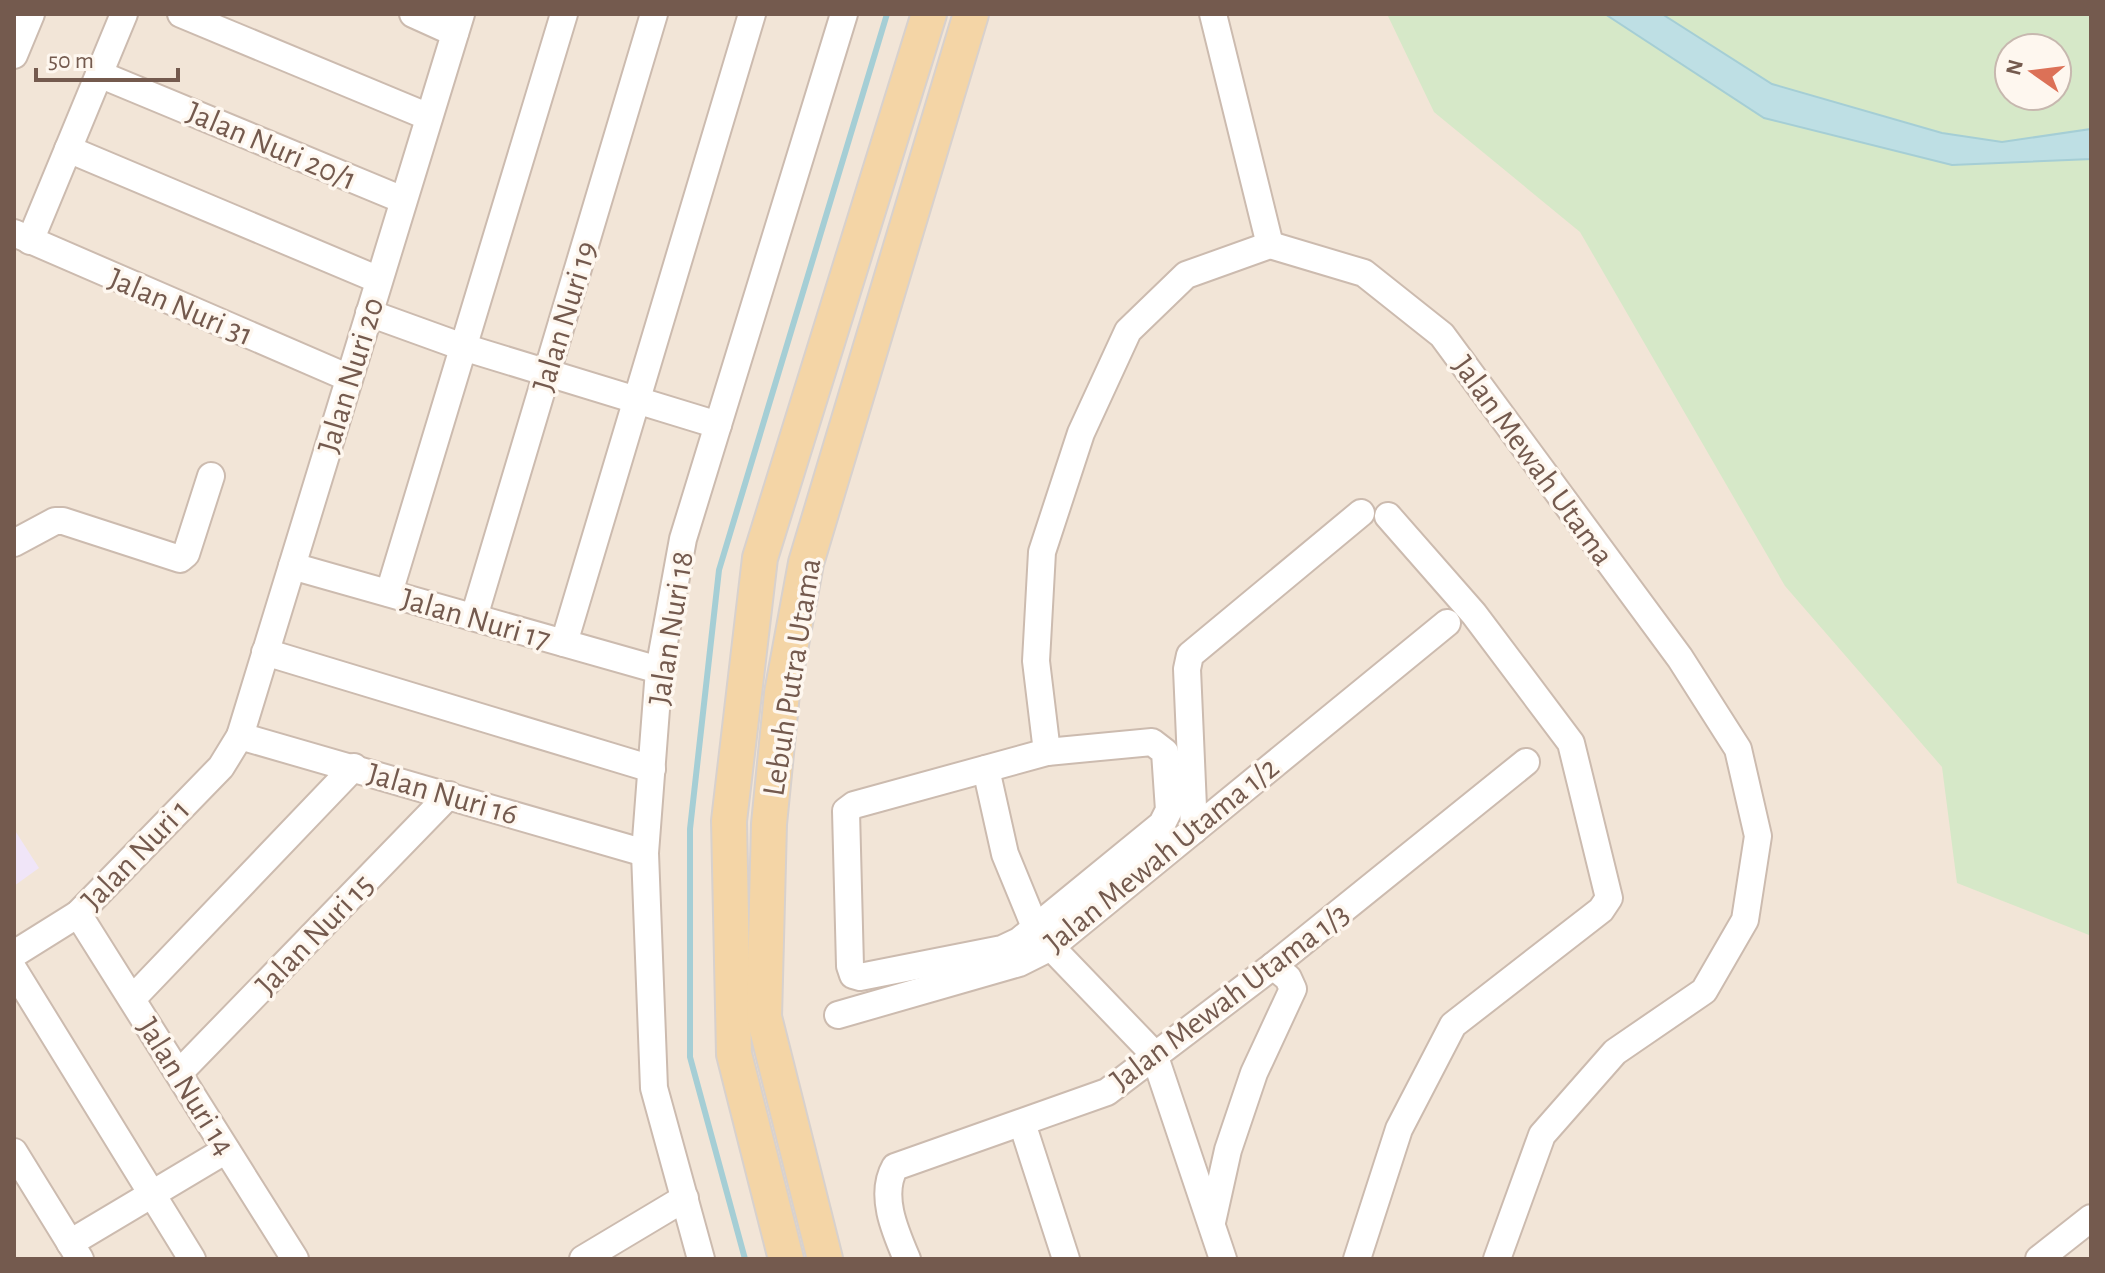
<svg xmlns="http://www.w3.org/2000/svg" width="2105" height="1273" viewBox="0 0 2105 1273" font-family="'Alegreya Sans',sans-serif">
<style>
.residential{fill:#f2e5d7;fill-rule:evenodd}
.education{fill:#f0e5f8}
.green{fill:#d6e8c8;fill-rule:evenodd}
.water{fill:#bedfe4;stroke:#a5ced5;stroke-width:2}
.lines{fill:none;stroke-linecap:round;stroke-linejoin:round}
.stream{stroke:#a5ced5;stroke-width:6}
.minor-casing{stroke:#ccbbaf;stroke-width:30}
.major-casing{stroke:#d8d1cd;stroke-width:38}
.minor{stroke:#fff;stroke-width:26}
.major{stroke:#f4d5a6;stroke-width:34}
.labels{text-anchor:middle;stroke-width:7;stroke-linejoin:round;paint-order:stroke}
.street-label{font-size:32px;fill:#745a4e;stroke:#fef7ef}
</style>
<rect width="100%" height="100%" fill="#fbf3e9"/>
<path class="residential" d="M 14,14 L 2091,14 L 2091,1259 L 14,1259 ZM 2009,48 L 2057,48 L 2057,96 L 2009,96 Z"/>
<polygon class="education" points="14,829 39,868 14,886"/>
<path class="green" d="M 1387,14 L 2091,14 L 2089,935 L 1957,883 L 1942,767 L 1785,586 L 1580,232 L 1434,112 ZM 2009,48 L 2057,48 L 2057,96 L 2009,96 Z"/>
<polygon class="water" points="1605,14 1662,14 1772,84 1942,133 2002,142 2091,129 2091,159 1952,165 1764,118"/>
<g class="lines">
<polyline class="stream" points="745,1259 690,1057 690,829 719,570 887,14"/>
<defs>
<g id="minor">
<polyline points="181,14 429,117"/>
<polyline points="413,14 455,33"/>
<polyline points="1213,14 1270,245"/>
<polyline points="14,55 31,14"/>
<polyline points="99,74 403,200"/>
<polyline points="68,149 379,280"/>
<polyline points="14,233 349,378"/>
<polyline points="30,241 124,14"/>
<polyline points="369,313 463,347 718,425"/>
<polyline points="14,543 55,521 63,521 180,559 186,554 211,476"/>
<polyline points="292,566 659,670"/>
<polyline points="389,593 564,14"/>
<polyline points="474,617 654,14"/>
<polyline points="564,643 752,14"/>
<polyline points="265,652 652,769"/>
<polyline points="240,736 645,853"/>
<polygon points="1152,742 1165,752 1169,810 1162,824 1019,941 1002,949 860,977 853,975 850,966 846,811 854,805 1047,752"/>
<polyline points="1047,752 1036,661 1042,552 1081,433 1128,331 1186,275 1270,245 1364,273 1442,335 1680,658 1738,749 1758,836 1745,920 1704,991 1615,1052 1542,1135 1497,1259"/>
<polyline points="986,769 1005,854 1035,927"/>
<polyline points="1194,830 1187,669 1190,655 1361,513"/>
<polyline points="78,914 295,1259"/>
<polyline points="1051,947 1154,1054 1223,1259"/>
<polyline points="14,954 78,914 221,767 240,736 461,14"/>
<polyline points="14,970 192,1259"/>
<polyline points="133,998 354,767"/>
<polyline points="838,1015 1019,963 1051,947 1447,623"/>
<polyline points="180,1072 449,795"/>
<polyline points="1022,1123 1066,1259"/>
<polyline points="14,1152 80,1259"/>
<polyline points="1212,1222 1228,1150 1254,1073 1293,989 1288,978 1273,966"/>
<polyline points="70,1243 226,1150"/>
<polyline points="583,1259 685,1198"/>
<polyline points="701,1259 654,1088 645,853 659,670 683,539 844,14"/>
<path d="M 907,1259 C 895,1231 879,1195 895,1167 L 1107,1092 L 1273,966 L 1526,762"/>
<polyline points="1357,1259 1399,1129 1453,1025 1601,910 1609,898 1571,743 1474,614 1388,516"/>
<polyline points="2039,1259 2091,1218"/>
</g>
<g id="major">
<polyline points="786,1259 734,1054 729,821 760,558 929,14"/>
<polyline points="825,1259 764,1017 769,824 782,693 806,563 971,14"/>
</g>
</defs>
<use href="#minor" class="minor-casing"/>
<use href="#major" class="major-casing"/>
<use href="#minor" class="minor"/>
<use href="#major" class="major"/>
</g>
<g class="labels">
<g class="street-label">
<text transform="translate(272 145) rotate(23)" y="11">Jalan Nuri 20/1</text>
<text transform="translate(181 306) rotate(23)" y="11">Jalan Nuri 31</text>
<text transform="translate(564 316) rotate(-73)" y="11">Jalan Nuri 19</text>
<text transform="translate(350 375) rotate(-73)" y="11">Jalan Nuri 20</text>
<text transform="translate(1534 460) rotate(54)" y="11">Jalan Mewah Utama</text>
<text transform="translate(476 618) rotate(16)" y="11">Jalan Nuri 17</text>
<text transform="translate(670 628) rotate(-81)" y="11">Jalan Nuri 18</text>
<text transform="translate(791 677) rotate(-81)" y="11">Lebuh Putra Utama</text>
<text transform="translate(443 793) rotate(16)" y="11">Jalan Nuri 16</text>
<text transform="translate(135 854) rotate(-46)" y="11">Jalan Nuri 1</text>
<text transform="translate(1161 854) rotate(-39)" y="11">Jalan Mewah Utama 1/2</text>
<text transform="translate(314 934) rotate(-46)" y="11">Jalan Nuri 15</text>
<text transform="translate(1229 996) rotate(-37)" y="11">Jalan Mewah Utama 1/3</text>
<text transform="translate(187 1086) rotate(58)" y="11">Jalan Nuri 14</text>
</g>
</g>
<rect width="2105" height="1273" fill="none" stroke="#745a4e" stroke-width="32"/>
<g transform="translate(2033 72) rotate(284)"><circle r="38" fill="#fef7ef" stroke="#c7b8af" stroke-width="2"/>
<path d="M0-6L14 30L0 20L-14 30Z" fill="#dc7157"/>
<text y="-12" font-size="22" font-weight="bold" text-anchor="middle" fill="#745a4e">N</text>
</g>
<path d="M36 68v12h142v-12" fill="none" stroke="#745a4e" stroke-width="4"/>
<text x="48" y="68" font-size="24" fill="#745a4e" stroke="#fef7ef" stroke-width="6" paint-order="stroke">50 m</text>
</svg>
